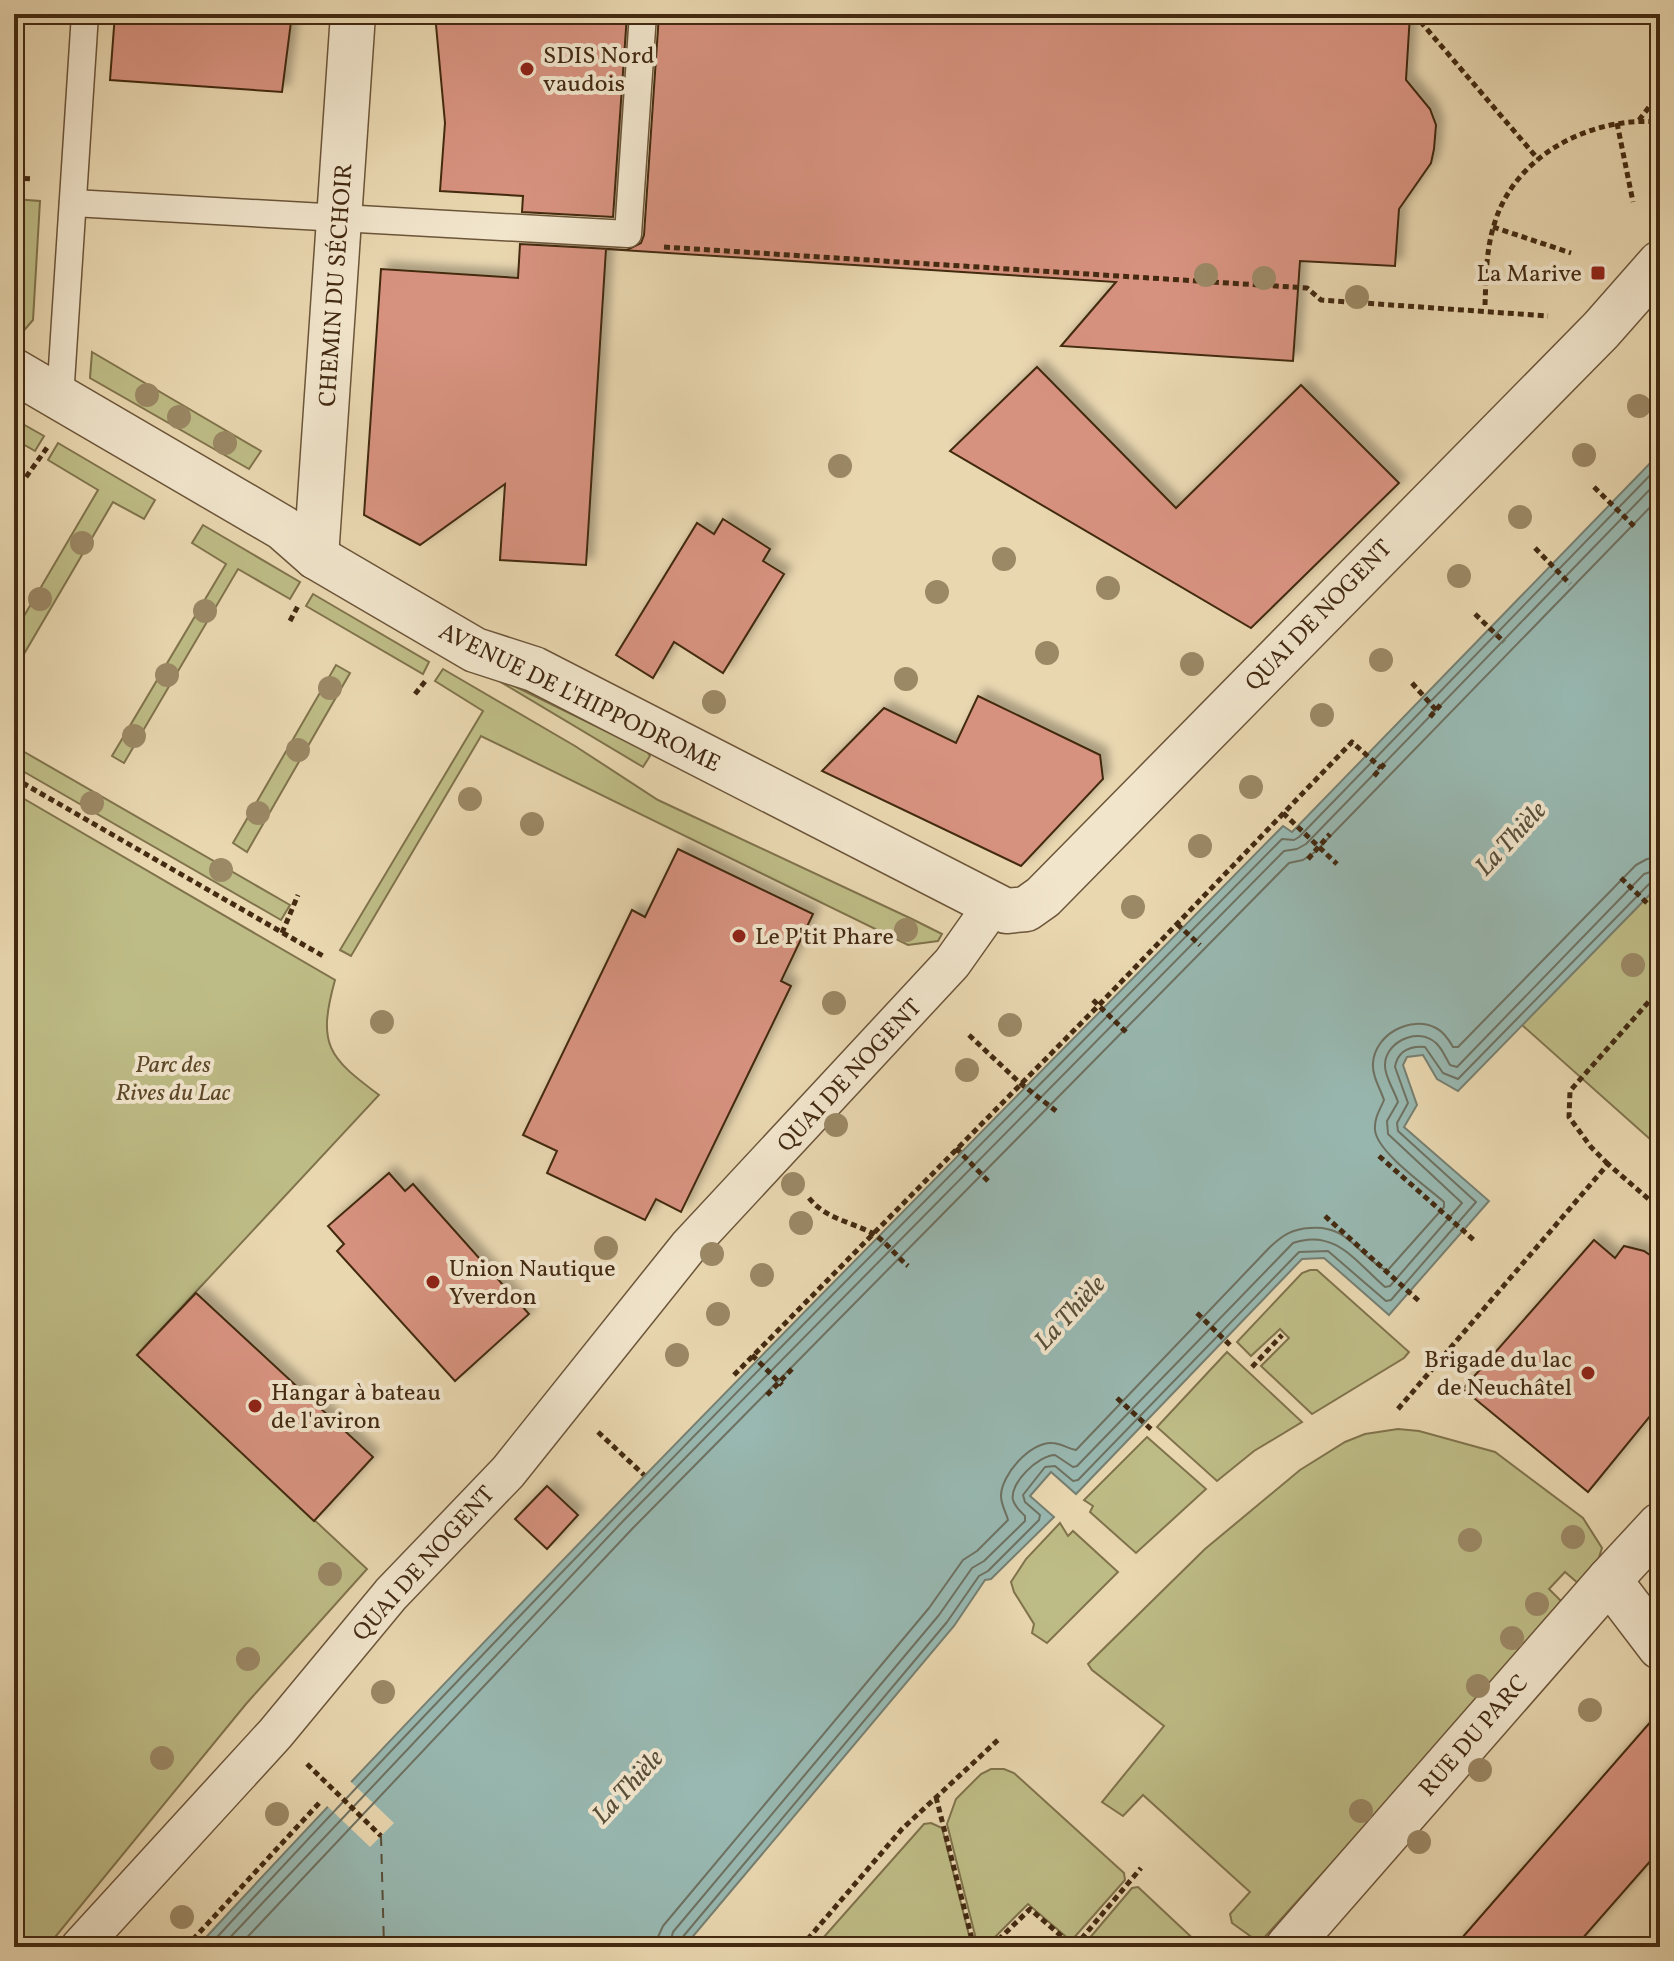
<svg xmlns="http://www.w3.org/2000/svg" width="1674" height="1961" viewBox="0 0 1674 1961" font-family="Vollkorn,serif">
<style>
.green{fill:#bebc86;stroke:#80734c;stroke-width:2}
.water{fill:#98b8b1;stroke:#767f71;stroke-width:2}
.pier{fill:#e9d7b0}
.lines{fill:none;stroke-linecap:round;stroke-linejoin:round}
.shore{stroke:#6e7161;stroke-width:2}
.ferry{stroke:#584e39;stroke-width:2;stroke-dasharray:10 8;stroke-linecap:butt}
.building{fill:#d7927f;stroke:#432a11;stroke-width:2;filter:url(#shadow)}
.service-casing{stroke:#6c5539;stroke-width:29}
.pedestrian-casing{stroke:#6c5539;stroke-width:41}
.minor-casing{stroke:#6c5539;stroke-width:47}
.path{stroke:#432a11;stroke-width:5;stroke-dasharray:6 4;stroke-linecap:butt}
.service{stroke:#f1e5cc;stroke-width:26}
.pedestrian{stroke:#f1e5cc;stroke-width:38}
.minor{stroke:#f1e5cc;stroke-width:44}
.tree{fill:#9b8865}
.poi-dot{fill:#8f2418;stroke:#f1e5cc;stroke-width:3}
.labels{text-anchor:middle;stroke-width:8;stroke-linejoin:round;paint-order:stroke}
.poi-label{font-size:24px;fill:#432a11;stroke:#f1e5cc;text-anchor:start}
.street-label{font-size:24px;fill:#432a11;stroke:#f1e5cc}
.park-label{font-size:24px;font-style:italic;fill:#5c4728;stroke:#f1e5cc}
.water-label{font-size:26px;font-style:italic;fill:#584e39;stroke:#f1e5cc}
</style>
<defs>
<filter id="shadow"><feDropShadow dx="7" dy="-7" stdDeviation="4" flood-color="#0004"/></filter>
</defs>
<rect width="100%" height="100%" fill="#e9d7b0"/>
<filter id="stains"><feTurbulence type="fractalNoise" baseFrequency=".0025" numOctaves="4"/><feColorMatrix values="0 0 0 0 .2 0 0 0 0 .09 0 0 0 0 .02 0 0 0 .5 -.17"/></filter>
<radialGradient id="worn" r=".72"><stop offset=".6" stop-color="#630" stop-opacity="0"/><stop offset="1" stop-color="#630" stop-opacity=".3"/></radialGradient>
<g class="green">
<polygon points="14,199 40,201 33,320 20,335 14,332"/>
<polygon points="92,352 261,451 249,469 90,378"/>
<polygon points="14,419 44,436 35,451 14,439"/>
<polygon points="58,443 155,500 144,519 113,502 14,671 14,633 98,490 48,460"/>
<polygon points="203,525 300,582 290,599 238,569 124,763 112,756 226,564 192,543"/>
<polygon points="313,594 429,662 423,674 306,606"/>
<polygon points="336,665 350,673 247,852 233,843"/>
<polygon points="443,669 575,746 658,800 912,919 942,934 938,941 908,945 481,736 351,956 340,950 483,711 435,681"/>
<polygon points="479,669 647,751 650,756 643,767"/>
<polygon points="14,746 290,905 281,920 14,766"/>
<path d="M 14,793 L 335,980 C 317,1045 328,1057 379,1095 L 137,1355 L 367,1569 L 246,1704 L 47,1947 L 14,1947 Z"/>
<polygon points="1660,884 1660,1148 1522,1025"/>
<polygon points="1310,1270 1317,1270 1409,1352 1404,1358 1312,1414 1261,1366 1289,1338 1280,1329 1251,1356 1237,1342 1302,1273"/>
<polygon points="1227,1352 1302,1422 1254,1451 1217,1481 1157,1427"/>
<polygon points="1398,1429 1419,1431 1495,1452 1583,1518 1602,1548 1595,1570 1580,1585 1565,1572 1549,1589 1565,1605 1262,1940 1253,1938 1232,1923 1230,1914 1250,1892 1143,1795 1123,1816 1102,1802 1164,1726 1092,1670 1088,1664 1205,1549 1300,1470 1345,1442 1365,1434"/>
<polygon points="1147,1437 1206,1489 1136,1553 1090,1512 1093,1506 1084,1500"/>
<polygon points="1060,1523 1068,1536 1073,1531 1118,1572 1047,1643 1032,1633 1034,1624 1014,1592 1011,1582 1026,1559"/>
<polygon points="991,1769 1004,1769 1014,1773 1124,1873 1125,1880 1071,1941 1028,1904 985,1947 978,1947 947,1824 956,1799 981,1774"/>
<polygon points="931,1823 942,1828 972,1947 815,1947 924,1824"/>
<polygon points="1138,1887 1202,1947 1082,1947 1132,1888"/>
</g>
<path class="water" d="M 1660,453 L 1660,884 L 1458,1091 L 1437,1079 L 1423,1055 L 1407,1057 L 1403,1065 L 1417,1105 L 1404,1127 L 1489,1201 L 1389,1315 L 1324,1258 L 1302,1259 L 1076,1494 L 1051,1472 L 1030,1496 L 1054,1517 L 991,1579 L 985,1580 L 954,1626 L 684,1947 L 197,1947 C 550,1565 918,1197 1283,826 L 1292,832 Z"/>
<polygon class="pier" points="349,1780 394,1823 370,1847 324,1803"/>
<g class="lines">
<g class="shore">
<path d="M 208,1947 C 556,1569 921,1206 1282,839 L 1294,840 L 1299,837 L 1660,465"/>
<polyline points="221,1947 625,1519 1284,851 1297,849 1306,844 1660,479"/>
<polyline points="238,1947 633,1528 1289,863 1303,860 1315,852 1660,497"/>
<path d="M 657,1947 L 658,1937 L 663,1926 L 929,1608 L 963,1560 L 977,1551 L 1008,1520 C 1006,1512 1001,1505 1001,1496 C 1001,1475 1030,1442 1052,1443 C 1061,1443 1068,1449 1076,1450 L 1270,1247 C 1283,1235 1292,1229 1310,1228 C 1350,1225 1356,1255 1387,1271 L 1444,1207 L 1444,1202 C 1426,1186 1377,1152 1375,1130 C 1374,1118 1380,1110 1384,1100 C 1380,1088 1372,1076 1373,1063 C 1375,1034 1411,1015 1436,1028 C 1444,1032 1449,1040 1453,1047 L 1458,1047 L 1636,865 L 1647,859 L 1660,857"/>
<path d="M 669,1947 L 673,1932 L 939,1615 L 972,1568 L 984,1561 L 1025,1521 L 1025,1516 C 1020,1511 1015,1507 1013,1500 C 1009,1483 1039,1455 1055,1455 L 1073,1467 L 1077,1466 L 1293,1243 C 1335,1228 1356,1262 1385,1287 L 1390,1286 L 1462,1203 L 1388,1134 L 1387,1121 L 1398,1102 C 1394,1090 1385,1077 1385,1066 C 1384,1044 1414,1028 1432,1040 C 1441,1045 1445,1057 1450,1065 L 1457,1067 L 1644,874 L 1660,869"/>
<path d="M 679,1947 L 681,1939 L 947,1622 L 979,1576 L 988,1571 L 1039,1520 L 1040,1515 L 1025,1502 L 1023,1495 L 1045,1467 L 1055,1466 L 1073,1481 L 1078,1480 L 1299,1252 L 1328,1251 L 1386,1301 L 1391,1300 L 1476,1202 L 1398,1131 L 1397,1123 L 1408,1103 L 1395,1067 C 1398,1050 1410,1046 1425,1047 L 1443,1073 L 1458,1079 L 1651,882 L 1660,879"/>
</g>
<polyline class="ferry" points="381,1836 384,1947"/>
</g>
<g class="building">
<polygon points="115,14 292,14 282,92 110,80"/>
<polygon points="435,14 627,14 613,217 522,212 523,196 440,191 445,123"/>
<polygon points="659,14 1410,14 1406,80 1430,109 1436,125 1434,149 1431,163 1399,209 1395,266 1300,261 1293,361 1061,346 1116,282 606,249 586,565 500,560 505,484 420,545 364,515 381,269 518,278 520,244 627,250 641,243 644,235"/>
<polygon points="1037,367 1176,508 1301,385 1399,483 1251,628 950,451"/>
<polygon points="723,519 770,549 763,561 784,574 723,673 674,642 653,678 616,655 697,523 714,534"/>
<polygon points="978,696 1100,755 1103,779 1021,866 822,771 884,708 956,743"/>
<polygon points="678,849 813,914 781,981 791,986 681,1212 656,1199 645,1220 547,1173 557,1151 523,1135 632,910 645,917"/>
<polygon points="389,1173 405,1191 413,1184 529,1314 455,1381 337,1251 344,1244 328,1226"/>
<polygon points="1594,1240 1615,1258 1624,1246 1644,1251 1660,1262 1660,1404 1588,1492 1463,1389"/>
<polygon points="196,1293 373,1457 314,1521 137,1355"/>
<polygon points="547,1486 578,1515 547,1549 515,1519"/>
<polygon points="1660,1711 1660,1850 1575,1947 1454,1947"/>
</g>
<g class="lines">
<defs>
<g id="service">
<polyline points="73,203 628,234 643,14"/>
<polyline points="60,398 85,14"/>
</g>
<polyline id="pedestrian" points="80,1947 275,1734 391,1594 508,1472 688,1247 952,963 993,905"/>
<g id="minor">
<polyline points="14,371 283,528 316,557 475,650 534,669 1006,911 1026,909 1043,897 1601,330 1660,263"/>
<polyline points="316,557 353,14"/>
<polyline points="1609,1580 1660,1647"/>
<polyline points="1288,1947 1609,1580 1660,1525"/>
</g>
</defs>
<use href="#service" class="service-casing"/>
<use href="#pedestrian" class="pedestrian-casing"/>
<use href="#minor" class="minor-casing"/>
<g class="path">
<polyline points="1414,14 1538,159"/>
<polyline points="1639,120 1660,93"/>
<polyline points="1617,123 1633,202"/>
<polyline points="14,178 33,179"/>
<polyline points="1493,227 1571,253"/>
<polyline points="664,247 1307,288 1321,300 1548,316"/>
<path d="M 1485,305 C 1486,279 1486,250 1494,225 C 1514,155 1591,116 1660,122"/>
<polyline points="26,477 49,445"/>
<polyline points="1594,487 1635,527"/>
<polyline points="1535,548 1570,584"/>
<polyline points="1475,614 1504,642"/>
<polyline points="290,621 299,604"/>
<polyline points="1412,683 1436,710"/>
<polyline points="415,694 427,679"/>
<polyline points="1430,717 1442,703"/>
<polyline points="1374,776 1386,762"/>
<polyline points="14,778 323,956"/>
<polyline points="1283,813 1337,864"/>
<polyline points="1308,859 1330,834"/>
<polyline points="1621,878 1649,905"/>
<polyline points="1177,924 1200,945"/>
<polyline points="282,933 298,895"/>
<polyline points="1093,1000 1126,1032"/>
<polyline points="969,1035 1020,1083 1056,1111"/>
<polyline points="956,1148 988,1181"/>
<polyline points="1379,1156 1475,1241"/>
<polyline points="1608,1164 1591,1147 1569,1117 1570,1091 1660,989"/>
<path d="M 809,1198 C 825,1218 848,1221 870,1232 C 884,1239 896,1256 908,1266"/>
<polyline points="1325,1216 1419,1301"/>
<polyline points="1197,1313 1232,1347"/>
<polyline points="752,1355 782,1385"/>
<polyline points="1252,1367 1282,1335"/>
<polyline points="734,1375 1098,1006 1352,742 1381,768"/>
<polyline points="767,1395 792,1369"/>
<polyline points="1117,1398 1153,1431"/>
<polyline points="1398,1409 1608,1164 1660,1209"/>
<polyline points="598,1432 644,1475"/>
<polyline points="307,1764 381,1836"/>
<polyline points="936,1797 974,1947"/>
<polyline points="186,1947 321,1801"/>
<polyline points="801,1947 902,1829 999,1739"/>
<polyline points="991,1947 1030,1909 1074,1947"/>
<polyline points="1078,1947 1077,1944 1141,1868"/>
<polyline points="1656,1947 1660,1944"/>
</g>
<use href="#service" class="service"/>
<use href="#pedestrian" class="pedestrian"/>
<use href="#minor" class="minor"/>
</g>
<g class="tree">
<circle cx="1206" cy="275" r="12"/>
<circle cx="1264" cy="278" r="12"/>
<circle cx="1357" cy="297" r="12"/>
<circle cx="147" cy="395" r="12"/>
<circle cx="1639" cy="406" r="12"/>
<circle cx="179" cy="417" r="12"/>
<circle cx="225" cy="443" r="12"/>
<circle cx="1584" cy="455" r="12"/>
<circle cx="840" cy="466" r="12"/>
<circle cx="1520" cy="517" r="12"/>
<circle cx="82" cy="543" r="12"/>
<circle cx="1004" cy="559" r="12"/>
<circle cx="1459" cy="576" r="12"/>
<circle cx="1108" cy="588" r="12"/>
<circle cx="937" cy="592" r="12"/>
<circle cx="40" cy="599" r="12"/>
<circle cx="205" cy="611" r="12"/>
<circle cx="1047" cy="653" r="12"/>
<circle cx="1381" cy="660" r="12"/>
<circle cx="1192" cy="664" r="12"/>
<circle cx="167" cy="675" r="12"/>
<circle cx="906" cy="679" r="12"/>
<circle cx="330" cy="688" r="12"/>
<circle cx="714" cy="702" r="12"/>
<circle cx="1322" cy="715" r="12"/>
<circle cx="134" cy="736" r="12"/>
<circle cx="298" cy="750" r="12"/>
<circle cx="1251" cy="787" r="12"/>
<circle cx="470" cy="799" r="12"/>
<circle cx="92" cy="803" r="12"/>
<circle cx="258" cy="813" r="12"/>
<circle cx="532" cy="824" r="12"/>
<circle cx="1200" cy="846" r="12"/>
<circle cx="221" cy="870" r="12"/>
<circle cx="1133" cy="907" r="12"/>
<circle cx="906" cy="930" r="12"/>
<circle cx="1633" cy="965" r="12"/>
<circle cx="834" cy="1003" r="12"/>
<circle cx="382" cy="1022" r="12"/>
<circle cx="1010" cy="1025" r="12"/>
<circle cx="967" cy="1070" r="12"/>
<circle cx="836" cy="1125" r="12"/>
<circle cx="793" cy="1184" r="12"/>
<circle cx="801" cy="1223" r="12"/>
<circle cx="606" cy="1248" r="12"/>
<circle cx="712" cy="1254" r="12"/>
<circle cx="762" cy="1275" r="12"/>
<circle cx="718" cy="1314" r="12"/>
<circle cx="677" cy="1355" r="12"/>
<circle cx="1573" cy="1537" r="12"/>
<circle cx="1470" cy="1540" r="12"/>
<circle cx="330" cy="1574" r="12"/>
<circle cx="1537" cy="1604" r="12"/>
<circle cx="1512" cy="1638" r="12"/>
<circle cx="248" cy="1659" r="12"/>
<circle cx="1478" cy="1686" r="12"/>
<circle cx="383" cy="1692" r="12"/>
<circle cx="1590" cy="1710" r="12"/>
<circle cx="162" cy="1758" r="12"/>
<circle cx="1480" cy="1770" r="12"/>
<circle cx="1361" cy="1811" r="12"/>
<circle cx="277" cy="1814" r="12"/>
<circle cx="1419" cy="1842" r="12"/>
<circle cx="182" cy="1917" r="12"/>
</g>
<g class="poi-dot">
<circle cx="527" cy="69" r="8"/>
<rect x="1590" y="265" width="16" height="16" rx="4"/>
<circle cx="739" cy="936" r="8"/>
<circle cx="433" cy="1282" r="8"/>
<circle cx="1588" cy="1373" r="8"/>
<circle cx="255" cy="1406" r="8"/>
</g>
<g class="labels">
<g class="poi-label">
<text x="543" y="63">SDIS Nord<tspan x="543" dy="28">vaudois</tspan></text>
<text x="1582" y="281" text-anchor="end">La Marive</text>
<text x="755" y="944">Le P'tit Phare</text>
<text x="449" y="1276">Union Nautique<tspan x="449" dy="28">Yverdon</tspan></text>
<text x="1572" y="1367" text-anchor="end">Brigade du lac<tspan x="1572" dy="28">de Neuchâtel</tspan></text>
<text x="271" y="1400">Hangar à bateau<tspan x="271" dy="28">de l'aviron</tspan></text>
</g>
<g class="street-label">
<text transform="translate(335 285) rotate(-86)" y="8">CHEMIN DU SÉCHOIR</text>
<text transform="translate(1318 615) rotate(-46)" y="8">QUAI DE NOGENT</text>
<text transform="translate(580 697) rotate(26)" y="8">AVENUE DE L'HIPPODROME</text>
<text transform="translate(849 1075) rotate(-47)" y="8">QUAI DE NOGENT</text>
<text transform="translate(423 1563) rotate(-48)" y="8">QUAI DE NOGENT</text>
<text transform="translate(1473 1735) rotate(-49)" y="8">RUE DU PARC</text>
</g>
<g class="park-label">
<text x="173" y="1072">Parc des<tspan x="173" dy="28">Rives du Lac</tspan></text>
</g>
<g class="water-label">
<text transform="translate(1510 838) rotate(-47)" y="9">La Thièle</text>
<text transform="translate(1069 1312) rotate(-47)" y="9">La Thièle</text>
<text transform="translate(627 1786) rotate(-47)" y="9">La Thièle</text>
</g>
</g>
<rect width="1674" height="1961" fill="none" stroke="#e9d7b0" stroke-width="48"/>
<rect x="16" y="16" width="1642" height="1929" fill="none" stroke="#432a11" stroke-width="4"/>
<rect x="24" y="24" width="1626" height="1913" fill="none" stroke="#432a11" stroke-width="2"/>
<rect width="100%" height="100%" filter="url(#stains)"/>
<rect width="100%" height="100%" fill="url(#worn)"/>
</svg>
